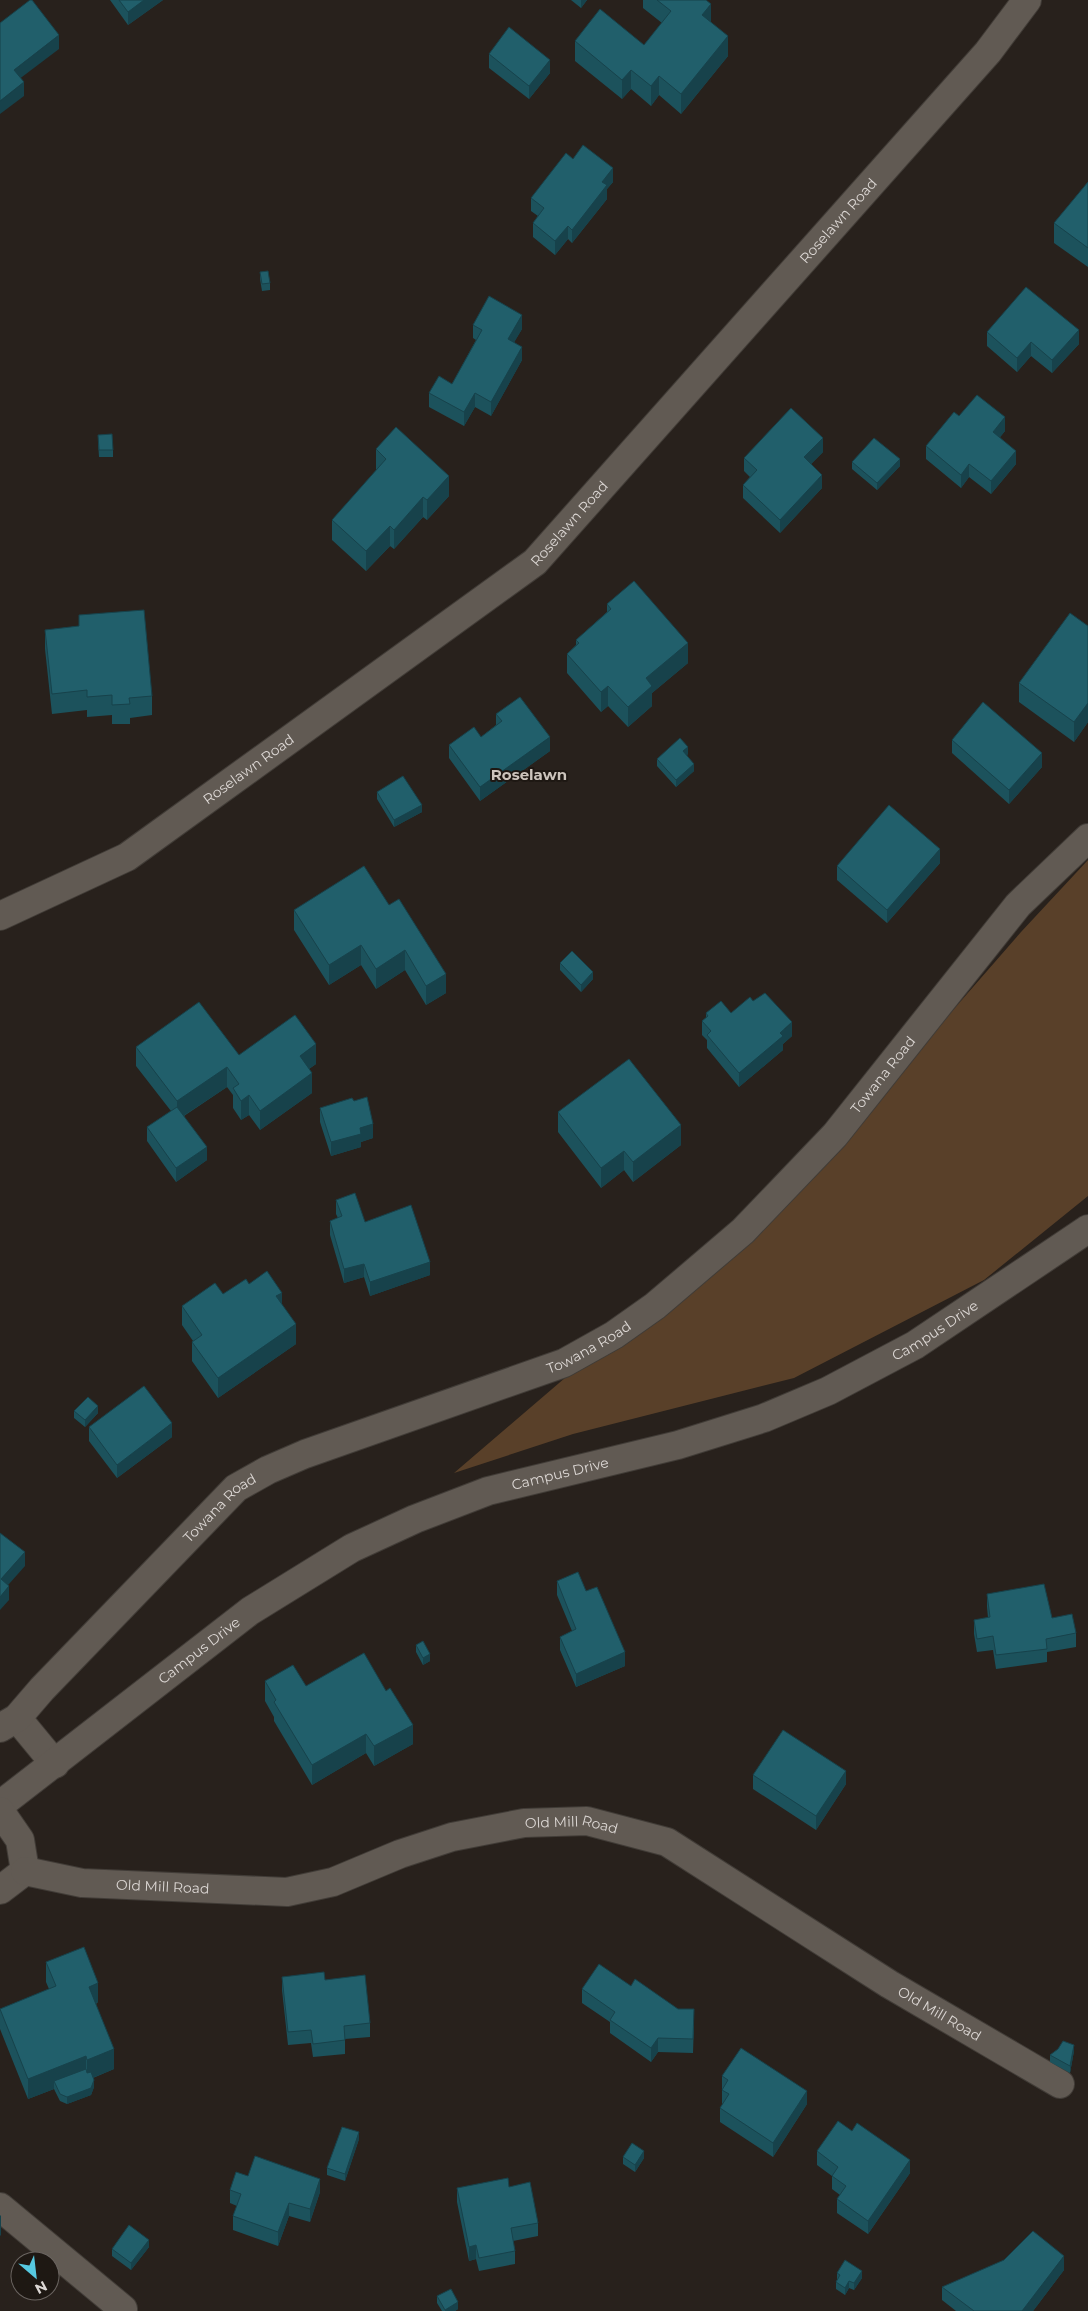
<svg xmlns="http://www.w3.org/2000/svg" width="1088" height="2311" viewBox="0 0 1088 2311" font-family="Montserrat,sans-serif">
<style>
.green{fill:#594029}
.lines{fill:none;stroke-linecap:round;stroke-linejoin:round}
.minor-casing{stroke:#413c37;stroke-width:30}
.minor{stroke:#615a53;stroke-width:28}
.wall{fill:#1c525c}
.shaded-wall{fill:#17424b}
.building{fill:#215f6b;stroke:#17424b}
.labels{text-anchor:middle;stroke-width:4;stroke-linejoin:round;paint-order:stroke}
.street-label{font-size:14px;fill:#dcd7d4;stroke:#1e1813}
.neighbourhood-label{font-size:15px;font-weight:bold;fill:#ccc4bc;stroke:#1e1813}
</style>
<rect width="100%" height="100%" fill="#28211c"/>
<polygon class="green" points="1088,860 1088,1196 984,1280 794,1378 573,1434 454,1473 831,1150 1021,932"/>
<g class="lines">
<defs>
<g id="minor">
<path id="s1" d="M 0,916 L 127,857 L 535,562 L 988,52 L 1027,0"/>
<polyline points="17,1718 55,1764"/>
<path id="s2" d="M 0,1728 L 17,1718 L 42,1689 L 236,1488 L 268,1470 L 305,1454 L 564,1363 L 614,1335 L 655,1306 L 743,1231 L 835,1135 L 1018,905 L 1088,838"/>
<path id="s3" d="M 0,1805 L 250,1611 L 352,1548 L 415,1519 L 488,1491 L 678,1445 L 764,1418 L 828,1391 L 915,1345 L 1088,1229"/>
<polyline points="0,1811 20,1840 25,1871 0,1890"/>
<path id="s4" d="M 25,1871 L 82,1883 L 287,1892 L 333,1882 L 400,1854 L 452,1837 L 524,1823 L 587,1821 L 667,1842 L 889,1984 L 1060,2084"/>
<polyline points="0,2207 123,2309"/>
</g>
</defs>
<use href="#minor" class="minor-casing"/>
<use href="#minor" class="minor"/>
</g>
<g class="wall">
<polygon points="110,0 163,0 128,25"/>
<polygon points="571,0 587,0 581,8"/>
<polygon points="643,0 706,0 711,22 728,56 681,114 659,95 651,106 631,89 622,99 575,61 575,41 644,45 662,23 643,8"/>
<polygon points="489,54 550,73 529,99 489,68"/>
<polygon points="573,159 613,182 607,189 607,199 572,243 568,239 555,255 533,237 533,223 538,216 531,211 531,198"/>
<polygon points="1088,182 1088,267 1054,243 1054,223"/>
<polygon points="260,272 270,283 270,290 262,291 260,279"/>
<polygon points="473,325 522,329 514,342 522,360 491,416 475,407 464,426 429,407 429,393 452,384 476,340 473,338"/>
<polygon points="987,332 1079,344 1052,373 1031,356 1017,372 987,346"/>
<polygon points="959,416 1005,431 1000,437 1016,464 991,494 969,477 961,488 926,459 926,446"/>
<polygon points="98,442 113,450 113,457 99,457"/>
<polygon points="376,449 449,496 427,520 423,517 394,549 390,546 366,571 332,540 332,520 377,470 376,469"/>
<polygon points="823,452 811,464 822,488 780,533 743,498 743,485 750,477 744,471 744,458"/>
<polygon points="852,462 900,466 877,490 852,469"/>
<polygon points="607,604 688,663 652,693 652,706 628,727 608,706 601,712 567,673 567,654 576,645 576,640 607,612"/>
<polygon points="79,615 152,696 152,715 130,718 130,724 112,724 112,715 87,717 87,710 52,714 45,649 45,630 79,626"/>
<polygon points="1088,626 1088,722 1074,742 1019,702 1019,683"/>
<polygon points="496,714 550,751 480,801 449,758 449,745 481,737 496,725"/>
<polygon points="952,740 1042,767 1009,804 952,753"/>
<polygon points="688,754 687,755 694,771 676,787 657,766 657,759"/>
<polygon points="377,792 422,812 394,827 377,799"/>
<polygon points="940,863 887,923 837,880 837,866"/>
<polygon points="389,905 446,993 426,1005 405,970 376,989 361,965 329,985 294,930 294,910"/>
<polygon points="560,963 593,979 581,992 560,970"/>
<polygon points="753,1001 792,1036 783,1044 783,1050 739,1087 707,1048 707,1040 702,1035 702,1021 706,1018 706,1013 731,1013"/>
<polygon points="136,1047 239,1055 316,1064 309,1069 312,1093 260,1130 249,1115 241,1120 233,1108 233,1095 227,1087 184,1116 207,1160 176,1182 147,1141 147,1127 171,1111 136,1066"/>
<polygon points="320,1108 373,1138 361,1142 361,1147 331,1156 320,1122"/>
<polygon points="558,1112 681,1145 633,1182 624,1170 601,1188 558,1132"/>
<polygon points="336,1200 365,1222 430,1275 370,1296 364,1277 344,1283 330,1235 330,1221 338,1218 336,1214"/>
<polygon points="249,1284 282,1305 296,1344 218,1398 192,1361 192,1342 193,1341 182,1325 182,1306 223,1294"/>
<polygon points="74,1411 98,1413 85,1427 74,1418"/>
<polygon points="89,1427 172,1437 117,1478 89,1441"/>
<polygon points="557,1581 586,1591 625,1666 576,1687 560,1650 560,1637 572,1631 557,1595"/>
<polygon points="987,1594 1052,1618 1076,1633 1076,1647 1047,1652 1047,1662 996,1669 993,1650 977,1652 974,1634 974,1620 988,1618 987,1607"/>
<polygon points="416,1645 430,1661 423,1665 416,1652"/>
<polygon points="265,1681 306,1686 413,1744 374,1766 366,1753 312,1785 274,1721 274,1717 265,1701"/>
<polygon points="753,1775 846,1784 816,1830 753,1789"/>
<polygon points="46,1962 98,2002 96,2004 114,2069 93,2078 94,2087 91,2095 67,2104 60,2101 54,2089 28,2099 0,2029 0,2009 49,1989 46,1982"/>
<polygon points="282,1977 325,1980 370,2023 370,2037 345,2039 345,2054 313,2057 311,2043 288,2045 282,1990"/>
<polygon points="631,1986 694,2023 693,2053 658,2052 651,2062 610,2033 610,2022 582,2003 582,1989"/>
<polygon points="1074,2051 1070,2073 1050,2062 1050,2055"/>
<polygon points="722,2076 807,2104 773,2157 720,2122 720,2108 723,2104 722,2103"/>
<polygon points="359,2139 345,2181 327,2175 327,2168"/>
<polygon points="817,2151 910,2173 868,2234 837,2213 837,2199 840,2195 832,2189 832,2176 817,2165"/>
<polygon points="623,2157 644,2158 635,2172 623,2164"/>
<polygon points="248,2176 320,2192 310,2222 289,2216 278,2246 233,2230 233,2216 237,2206 230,2203 230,2190"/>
<polygon points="509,2187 538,2223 538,2236 513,2241 515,2251 515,2264 479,2271 476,2259 469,2261 457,2202 457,2188"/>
<polygon points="149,2247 131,2270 112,2256 112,2249"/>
<polygon points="1064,2270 1033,2311 956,2311 942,2300 942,2287"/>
<polygon points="837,2273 862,2278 854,2290 849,2288 845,2295 836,2289 836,2282 837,2280"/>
<polygon points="437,2296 458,2309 455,2311 442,2311 437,2303"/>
</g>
<g class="shaded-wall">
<polygon points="144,0 163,0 128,25 128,12"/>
<polygon points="581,0 587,0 581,8"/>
<polygon points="711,4 711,24 702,15"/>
<polygon points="59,35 59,49 14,83 14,70"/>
<polygon points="728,36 728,56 681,114 681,94"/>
<polygon points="550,60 550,73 529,99 529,86"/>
<polygon points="631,70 631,89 622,99 622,80"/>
<polygon points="659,76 659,95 651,106 651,86"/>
<polygon points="24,82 24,96 0,114 0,101"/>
<polygon points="613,168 613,182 607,189 607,199 572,243 572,230 602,182"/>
<polygon points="568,226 568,239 555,255 555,241"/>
<polygon points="522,315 522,329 508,353 508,339"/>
<polygon points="1079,330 1079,344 1052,373 1052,360"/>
<polygon points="1031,342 1031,356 1017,372 1017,358"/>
<polygon points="522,347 522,360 491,416 491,402"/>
<polygon points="475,393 475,407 464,426 464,412"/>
<polygon points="1005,417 1005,431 993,446 993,432"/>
<polygon points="823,438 823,452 804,471 804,457"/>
<polygon points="1016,451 1016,464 991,494 991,481"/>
<polygon points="900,459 900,466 877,490 877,483"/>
<polygon points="969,464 969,477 961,488 961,475"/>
<polygon points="822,475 822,488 780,533 780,520"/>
<polygon points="449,476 449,496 427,520 427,500"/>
<polygon points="423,497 423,517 394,549 394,530"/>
<polygon points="390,526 390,546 366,571 366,551"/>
<polygon points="688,643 688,663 652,693 652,706 628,727 628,707 646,678"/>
<polygon points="608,686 608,706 601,712 601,692"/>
<polygon points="1088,703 1088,722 1074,742 1074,722"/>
<polygon points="550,737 550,751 480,801 480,787"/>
<polygon points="688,747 688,754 683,758 683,751"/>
<polygon points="1042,753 1042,767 1009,804 1009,790"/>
<polygon points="694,764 694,771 676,787 676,780"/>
<polygon points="422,805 422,812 394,827 394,820"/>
<polygon points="940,849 940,863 887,923 887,910"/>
<polygon points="361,945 361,965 329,985 329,965"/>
<polygon points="405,950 405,970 376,989 376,969"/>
<polygon points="593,972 593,979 581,992 581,985"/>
<polygon points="446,974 446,993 426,1005 426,986"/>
<polygon points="792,1022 792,1036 783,1044 783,1050 739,1087 739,1073"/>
<polygon points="316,1044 316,1064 300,1075 300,1056"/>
<polygon points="227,1067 227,1087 177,1120 177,1101"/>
<polygon points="312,1073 312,1093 260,1130 260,1111"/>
<polygon points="249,1095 249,1115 241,1120 241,1101"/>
<polygon points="373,1124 373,1138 361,1142 361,1147 331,1156 331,1142 360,1128"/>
<polygon points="681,1125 681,1145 633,1182 633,1162"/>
<polygon points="207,1147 207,1160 176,1182 176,1168"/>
<polygon points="624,1151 624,1170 601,1188 601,1168"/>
<polygon points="430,1262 430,1275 370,1296 370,1282"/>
<polygon points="364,1264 364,1277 344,1283 344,1269"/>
<polygon points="282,1293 282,1313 276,1296"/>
<polygon points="296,1324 296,1344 218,1398 218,1378"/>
<polygon points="98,1406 98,1413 85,1427 85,1420"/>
<polygon points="172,1423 172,1437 117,1478 117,1465"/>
<polygon points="25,1552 25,1566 1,1593 1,1579"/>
<polygon points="9,1586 9,1600 0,1610 0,1597"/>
<polygon points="625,1652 625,1666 576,1687 576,1674"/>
<polygon points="430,1654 430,1661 423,1665 423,1658"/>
<polygon points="413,1725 413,1744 374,1766 374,1746"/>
<polygon points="366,1734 366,1753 312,1785 312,1765"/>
<polygon points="846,1771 846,1784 816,1830 816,1816"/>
<polygon points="98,1983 98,2002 89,2006 89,1987"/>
<polygon points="658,2038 658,2052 651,2062 651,2048"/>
<polygon points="1074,2045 1074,2051 1070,2073 1070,2066"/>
<polygon points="114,2049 114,2069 87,2080 87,2060"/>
<polygon points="86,2056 86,2076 54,2081 54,2089 28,2099 28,2079"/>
<polygon points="94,2080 94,2087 91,2095 67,2104 67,2097"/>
<polygon points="807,2091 807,2104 773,2157 773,2143"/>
<polygon points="359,2132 359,2139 345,2181 345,2174"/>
<polygon points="644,2151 644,2158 635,2172 635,2165"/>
<polygon points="910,2160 910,2173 868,2234 868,2221"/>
<polygon points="320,2179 320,2192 310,2222 310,2209"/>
<polygon points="289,2203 289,2216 278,2246 278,2232"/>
<polygon points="1,2215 1,2235 0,2236 0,2216"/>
<polygon points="149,2240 149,2247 131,2270 131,2263"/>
<polygon points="476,2245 476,2259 469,2261 469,2247"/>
<polygon points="1064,2256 1064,2270 1033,2311 1022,2311"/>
<polygon points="862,2271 862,2278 854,2290 854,2283"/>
<polygon points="849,2281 849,2288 845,2295 845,2288"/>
<polygon points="458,2302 458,2309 455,2311 445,2311 445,2310"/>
</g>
<g class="building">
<polygon points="30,0 32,0 59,35 14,70 24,82 0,101 0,23"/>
<polygon points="119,0 144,0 128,12"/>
<polygon points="657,0 706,0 711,4 702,15 728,36 681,94 659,76 651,86 631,70 622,80 575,41 600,9 644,45 671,11"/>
<polygon points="509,27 550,60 529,86 489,54"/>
<polygon points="583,145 613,168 602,182 607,185 572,230 568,226 555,241 533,223 544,208 531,198 566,153 573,159"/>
<polygon points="1088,182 1088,248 1054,223"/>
<polygon points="268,271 270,283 262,284 260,272"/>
<polygon points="1026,287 1079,330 1052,360 1031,342 1017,358 987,332"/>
<polygon points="489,296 522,315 508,339 522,347 491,402 475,393 464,412 429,393 439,376 452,384 482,330 473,325"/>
<polygon points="977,395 1005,417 993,432 1016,451 991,481 969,464 961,475 926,446 954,412 959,416"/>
<polygon points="791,408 823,438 804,457 822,475 780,520 743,485 757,470 744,458"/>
<polygon points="396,427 449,476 427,500 423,497 394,530 390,526 366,551 332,520 386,459 376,449"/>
<polygon points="112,434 113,450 99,450 98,435"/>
<polygon points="874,438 900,459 877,483 852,462"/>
<polygon points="634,581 688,643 646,678 652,686 628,707 608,686 601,692 567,654 579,643 576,640 611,609 607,604"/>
<polygon points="144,610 152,696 129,698 130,704 112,705 112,695 87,697 87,690 52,694 45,630 79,626 79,615"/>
<polygon points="1070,613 1088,626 1088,703 1074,722 1019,683"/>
<polygon points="520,697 550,737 480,787 449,745 474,727 481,737 502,721 496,714"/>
<polygon points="983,702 1042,753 1009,790 952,740"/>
<polygon points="680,738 688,747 683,751 694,764 676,780 657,759"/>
<polygon points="403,776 422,805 394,820 377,792"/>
<polygon points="889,805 940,849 887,910 837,866"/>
<polygon points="364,866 389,905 399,899 446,974 426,986 405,950 376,969 361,945 329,965 294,910"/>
<polygon points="572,951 593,972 581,985 560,963"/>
<polygon points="765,993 792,1022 780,1033 783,1036 739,1073 707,1035 711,1031 702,1021 708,1016 706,1013 721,1001 731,1013 750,997 753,1001"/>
<polygon points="199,1002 239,1055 295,1015 316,1044 300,1056 312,1073 260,1111 249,1095 241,1101 233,1088 239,1084 227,1067 177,1101 136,1047"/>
<polygon points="629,1059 681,1125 633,1162 624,1151 601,1168 558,1112"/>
<polygon points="367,1097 373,1124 360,1128 361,1134 331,1142 320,1108 352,1098 354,1101"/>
<polygon points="177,1107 207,1147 176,1168 147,1127"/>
<polygon points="355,1193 365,1222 411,1205 430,1262 370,1282 364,1264 344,1269 330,1221 342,1216 336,1200"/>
<polygon points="267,1271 282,1293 276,1296 296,1324 218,1378 192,1342 202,1335 182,1306 215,1283 223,1294 246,1279 249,1284"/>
<polygon points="144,1386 172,1423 117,1465 89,1427"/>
<polygon points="88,1397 98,1406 85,1420 74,1411"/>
<polygon points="0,1533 25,1552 1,1579 9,1586 0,1597"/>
<polygon points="578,1572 586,1591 597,1587 625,1652 576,1674 560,1637 576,1629 557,1581"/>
<polygon points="1044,1584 1052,1618 1072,1614 1076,1633 1046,1639 1047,1649 996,1655 993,1636 977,1639 974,1620 990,1617 987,1594"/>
<polygon points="423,1641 430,1654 423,1658 416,1645"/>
<polygon points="364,1653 386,1691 390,1688 413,1725 374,1746 366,1734 312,1765 274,1702 276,1700 265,1681 293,1665 306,1686"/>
<polygon points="783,1730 846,1771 816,1816 753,1775"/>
<polygon points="84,1947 98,1983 89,1987 114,2049 87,2060 86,2056 28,2079 0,2009 56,1986 46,1962"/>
<polygon points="599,1964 631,1986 635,1979 678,2009 694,2009 693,2039 658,2038 651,2048 610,2020 615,2012 582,1989"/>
<polygon points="324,1972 325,1980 365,1975 370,2023 344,2026 345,2040 313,2044 311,2030 288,2032 282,1977"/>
<polygon points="1063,2041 1074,2045 1070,2066 1050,2055 1058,2049"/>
<polygon points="741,2048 807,2091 773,2143 720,2108 729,2094 722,2090 728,2080 722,2076"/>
<polygon points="86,2069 87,2073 91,2072 94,2080 91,2088 67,2097 60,2094 54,2081"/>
<polygon points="838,2121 852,2131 857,2123 910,2160 868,2221 837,2199 846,2186 832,2176 838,2167 817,2151"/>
<polygon points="342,2127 359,2132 345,2174 327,2168"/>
<polygon points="632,2143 644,2151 635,2165 623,2157"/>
<polygon points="255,2156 320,2179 310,2209 289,2203 278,2232 233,2216 241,2194 230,2190 236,2172 248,2176"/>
<polygon points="508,2178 509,2187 530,2182 538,2223 511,2228 515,2251 479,2258 476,2245 469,2247 457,2188"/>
<polygon points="129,2225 149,2240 131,2263 112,2249"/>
<polygon points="1033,2231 1064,2256 1022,2311 974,2311 942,2287 1004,2260"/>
<polygon points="845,2260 862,2271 854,2283 849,2281 845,2288 836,2282 840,2275 837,2273"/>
<polygon points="451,2289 458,2302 445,2310 437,2296"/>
</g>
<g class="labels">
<g class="street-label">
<text dy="5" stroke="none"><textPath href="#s1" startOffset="1100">Roselawn Road</textPath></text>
<text dy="5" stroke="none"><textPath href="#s1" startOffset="695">Roselawn Road</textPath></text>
<text dy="5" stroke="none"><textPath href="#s1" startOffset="290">Roselawn Road</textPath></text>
<text dy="5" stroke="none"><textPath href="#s2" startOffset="1122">Towana Road</textPath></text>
<text dy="5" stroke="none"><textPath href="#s3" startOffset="1062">Campus Drive</textPath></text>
<text dy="5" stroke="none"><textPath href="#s2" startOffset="718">Towana Road</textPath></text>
<text dy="5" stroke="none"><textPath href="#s3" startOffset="658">Campus Drive</textPath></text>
<text dy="5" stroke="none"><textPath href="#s2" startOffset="312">Towana Road</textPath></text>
<text dy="5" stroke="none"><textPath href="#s3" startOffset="252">Campus Drive</textPath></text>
<text dy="5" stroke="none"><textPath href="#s4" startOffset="559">Old Mill Road</textPath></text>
<text dy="5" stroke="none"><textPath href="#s4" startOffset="139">Old Mill Road</textPath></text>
<text dy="5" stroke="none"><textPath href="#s4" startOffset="979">Old Mill Road</textPath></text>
</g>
<g class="neighbourhood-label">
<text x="529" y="780">Roselawn</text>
</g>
</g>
<g transform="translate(35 2276) rotate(152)"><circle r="24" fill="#1e1813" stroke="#6a6460"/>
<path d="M0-4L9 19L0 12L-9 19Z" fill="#56c9e1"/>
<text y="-8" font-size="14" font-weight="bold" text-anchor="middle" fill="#dcd7d4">N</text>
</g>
</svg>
